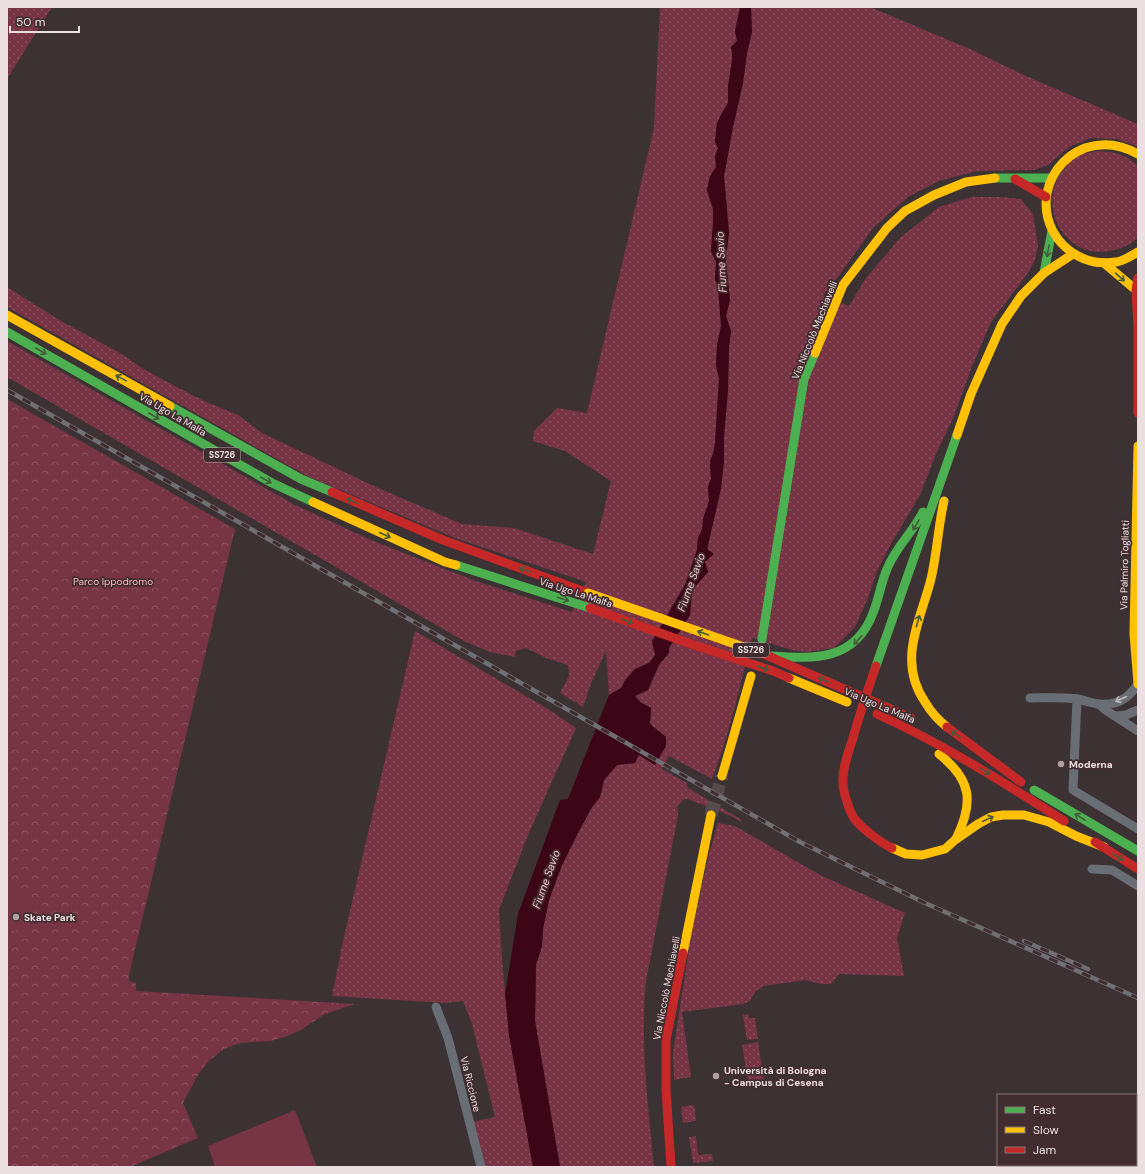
<svg xmlns="http://www.w3.org/2000/svg" width="1145" height="1174" viewBox="0 0 1145 1174" font-family="'DM Sans',sans-serif">
<style>
.grass{fill:url(#grass-dots)}
.park{fill:url(#park-crowns)}
.pitch{fill:#773444}
.water{fill:#3c0518}
.lines{fill:none;stroke-linecap:round;stroke-linejoin:round}
.secondary-tunnel{stroke:#564c4e;stroke-width:13;stroke-dasharray:13 6;stroke-linecap:butt}
.street{stroke:#686e74;stroke-width:9}
.fast{stroke:#4caf50;stroke-width:9}
.slow{stroke:#ffc107;stroke-width:9}
.jam{stroke:#c62828;stroke-width:9}
.rail-casing{stroke:#706f74;stroke-width:4.5}
.rail{stroke:#412d30;stroke-width:3;stroke-dasharray:9;stroke-linecap:butt}
.slow-bridge{stroke:#ffc107;stroke-width:9}
.jam-bridge{stroke:#c62828;stroke-width:9}
.oneway{stroke:#455a3b}
.oneway2{stroke:#beb7bb}
.poi-dot{fill:#aea2a4;stroke:#412d30;stroke-width:1.5}
.labels{text-anchor:middle;stroke-width:3.5;stroke-linejoin:round;paint-order:stroke}
.shield{fill:#412d30;stroke:#b9aaac;stroke-width:1}
.shield-label{font-size:9px;font-weight:bold;fill:#ecdfe1}
.street-label{font-size:10px;fill:#ecdfe1;stroke:#412d30}
.park-label{font-size:10px;fill:#fdb5c2;stroke:#412d30}
.poi-label{font-size:10px;font-weight:bold;fill:#ecdfe1;stroke:#412d30;text-anchor:start}
.water-label{font-size:11px;font-style:italic;fill:#f3c2ca;stroke:#412d30}
</style>
<defs>
<pattern id="grass-dots" width="8" height="8" patternUnits="userSpaceOnUse"><rect width="8" height="8" fill="#773444"/><path d="M2 2h.1M6 6h.1" fill="none" stroke="#8a515f" stroke-width="1.8" stroke-linecap="round"/></pattern>
<pattern id="park-crowns" width="20" height="18" patternUnits="userSpaceOnUse"><rect width="20" height="18" fill="#773444"/><path d="M2 6a3 3 0 1 1 6 0M12 15a3 3 0 1 1 6 0" fill="none" stroke="#8a515f"/></pattern>
</defs>
<rect width="100%" height="100%" fill="#3c3234"/>
<g class="grass">
<polygon points="7,7 52,7 7,79"/>
<polygon points="660,7 740,7 735,31 737,41 731,47 732,53 732,61 728,86 728,103 722,113 717,123 715,142 718,148 715,156 716,167 710,176 707,190 713,209 713,223 711,251 716,262 715,279 718,287 721,326 717,345 716,366 719,378 715,443 713,454 710,461 711,479 708,487 709,501 703,519 702,530 698,538 697,550 694,558 685,585 672,606 655,655 649,663 635,669 626,679 621,688 609,695 606,651 592,681 583,707 560,693 569,676 568,665 546,658 526,648 516,651 515,657 490,652 464,641 7,377 7,341 295,505 371,540 473,580 572,612 586,582 455,538 307,476 7,307 7,287 61,321 120,353 145,370 173,385 202,400 238,415 262,433 376,487 462,524 514,528 593,554 611,481 565,451 533,441 534,431 557,408 587,413 654,128"/>
<path d="M 751,7 L 870,7 L 970,49 L 1028,77 L 1138,124 L 1138,147 L 1117,139 L 1091,138 L 1069,147 L 1048,165 L 1034,170 L 977,171 L 939,181 L 908,197 L 873,228 L 838,277 L 823,295 L 849,306 L 866,278 L 901,237 L 939,207 L 972,197 L 1000,197 L 1021,199 L 1033,214 L 1038,246 L 1035,260 L 1028,273 L 991,322 L 971,369 L 955,414 L 936,454 L 920,495 L 892,542 L 877,571 L 868,598 L 855,627 L 834,648 L 807,652 L 792,650 L 752,638 C 740,685 730,733 712,779 L 669,756 L 662,769 L 687,783 L 688,788 L 742,820 L 741,822 L 731,816 L 688,799 L 684,799 L 677,807 L 678,815 L 646,981 C 640,1042 648,1106 654,1167 L 560,1167 L 535,1021 L 536,965 L 542,946 L 543,929 L 549,900 L 562,865 L 577,835 L 592,807 L 600,797 L 604,780 L 617,764 L 635,763 L 639,755 L 655,765 L 666,737 L 650,724 L 651,708 L 640,702 L 635,696 L 648,690 L 659,665 L 669,653 L 669,648 L 690,615 L 692,590 L 708,572 L 705,562 L 716,508 L 724,461 L 724,437 L 728,389 L 729,347 L 731,331 L 726,316 L 730,300 L 725,253 L 729,233 L 724,176 L 733,127 L 743,83 L 747,53 L 752,32 Z"/>
<path d="M 1099,151 C 1116,152 1125,154 1138,166 L 1138,237 C 1132,244 1123,248 1114,250 C 1066,263 1033,205 1065,168 C 1070,162 1077,156 1084,154 C 1089,152 1094,152 1099,151 Z"/>
<polygon points="415,631 548,709 576,728 528,835 499,910 502,959 509,1035 533,1167 484,1167 472,1122 495,1117 472,1024 463,1001 446,1003 332,996 343,941"/>
<polygon points="718,823 735,826 820,875 905,913 897,938 904,976 839,974 831,984 821,984 806,980 763,986 755,992 750,1001 743,1004 682,1012 691,1077 674,1080 673,1053 691,935 709,854"/>
<polygon points="748,1014 749,1018 755,1018 758,1039 747,1040 743,1015"/>
<polygon points="758,1042 764,1080 748,1082 742,1045"/>
<polygon points="694,1105 696,1121 683,1123 681,1107"/>
<polygon points="696,1136 698,1155 712,1154 713,1161 693,1163 689,1137"/>
</g>
<polygon class="park" points="7,399 235,529 129,975 129,981 136,983 136,991 355,1004 325,1014 299,1031 285,1037 270,1041 240,1043 224,1049 210,1060 199,1073 183,1103 198,1138 130,1167 7,1167"/>
<g class="pitch">
<polygon points="14,892 26,894 30,898 22,927 15,931 7,929 7,896"/>
<polygon points="295,1110 317,1167 215,1167 208,1146"/>
</g>
<polygon class="water" points="740,7 751,7 752,32 747,53 743,83 733,127 724,176 729,233 727,250 725,253 730,300 726,316 731,331 729,347 728,389 724,437 724,461 721,489 707,549 714,554 705,562 708,572 692,590 690,615 669,648 669,653 659,665 648,690 635,696 640,702 651,708 650,724 666,737 666,746 655,765 639,755 635,763 617,765 604,780 600,797 592,807 577,835 562,865 549,900 543,929 542,946 536,965 535,1021 560,1167 533,1167 509,1035 505,994 518,914 560,800 568,799 609,695 621,688 626,679 635,669 649,663 655,655 652,641 685,585 697,550 698,538 702,530 703,519 709,501 708,487 711,479 710,461 713,454 715,443 719,378 716,366 717,345 721,326 718,287 715,279 716,262 711,251 713,223 713,209 707,190 710,176 716,167 715,156 718,148 715,142 717,123 722,113 728,103 728,86 732,61 732,53 731,47 737,41 735,31"/>
<g class="lines">
<polyline class="secondary-tunnel" points="711,815 722,776"/>
<g class="street">
<path d="M 1030,698 C 1046,698 1062,697 1077,699 C 1084,700 1091,703 1099,704 C 1116,706 1129,698 1138,684"/>
<polyline points="1077,699 1073,790 1138,829"/>
<polyline points="1099,704 1107,711 1138,731"/>
<polyline points="1116,716 1126,715 1138,710"/>
<polyline points="1092,869 1112,870 1138,886"/>
<polyline points="436,1007 448,1038 481,1167"/>
</g>
<g class="fast">
<polyline points="995,178 1051,178"/>
<polyline points="1044,273 1052,230"/>
<polyline points="7,332 272,483 313,502"/>
<polyline points="170,406 301,479 332,492"/>
<polyline points="456,565 590,608"/>
<polyline points="762,639 804,379 815,353"/>
<path d="M 771,656 C 815,659 855,661 873,613 C 879,598 881,583 887,569 C 895,548 913,532 923,512"/>
<polyline points="876,666 957,435"/>
<polyline points="1034,790 1138,851"/>
</g>
<g class="slow">
<path d="M 1138,154 C 1122,145 1103,142 1085,148 C 1037,167 1032,231 1078,256 C 1089,262 1103,264 1116,262 C 1124,261 1131,256 1138,252"/>
<polyline points="1104,263 1136,290"/>
<polyline points="7,315 170,406"/>
<polyline points="815,353 843,285 887,228 905,211 934,195 966,182 995,178"/>
<polyline points="957,435 971,394 1002,324 1021,296 1044,273 1073,254"/>
<polyline points="1138,446 1134,634 1138,684"/>
<path d="M 944,501 C 938,527 937,554 931,579 C 920,622 897,661 925,702 C 931,712 938,720 947,727"/>
<polyline points="313,502 445,562 456,565"/>
<path d="M 939,754 C 972,780 974,802 956,839"/>
<polyline points="722,776 751,676"/>
<polyline points="892,848 906,854 922,855 945,849 955,840 978,824 991,817 1003,815 1024,815 1049,822 1076,836 1104,847"/>
<polyline points="683,953 711,815"/>
</g>
<g class="jam">
<polyline points="1015,179 1046,197"/>
<polyline points="1138,278 1136,290 1138,328 1138,413"/>
<polyline points="332,492 443,540 588,593"/>
<path d="M 876,666 C 867,691 859,716 852,741 C 848,754 842,769 843,783 C 843,791 849,811 854,818 C 859,826 882,844 892,848"/>
<path d="M 877,714 C 943,744 1003,782 1064,821"/>
<polyline points="947,727 1021,782"/>
<polyline points="1095,842 1138,869"/>
<polyline points="671,1167 666,1089 666,1040 683,953"/>
</g>
<defs>
<g id="rail">
<polyline points="7,390 800,842 925,903 1138,998"/>
<polyline points="1024,941 1088,969"/>
</g>
</defs>
<use href="#rail" class="rail-casing"/>
<use href="#rail" class="rail"/>
<g class="slow-bridge">
<polyline points="588,593 761,653"/>
<polyline points="789,678 847,702"/>
</g>
<g class="jam-bridge">
<polyline points="590,608 691,644 773,671 789,678"/>
<polyline points="761,653 911,718"/>
</g>
</g>
<defs><path id="oneway-shaft" d="M-6 0H5M1.5-3L5.5 0L1.5 3" fill="none" stroke-width="1.6" stroke-linecap="round" stroke-linejoin="round"/></defs>
<g class="oneway">
<use href="#oneway-shaft" transform="translate(1048 251) rotate(100)"/>
<use href="#oneway-shaft" transform="translate(1120 277) rotate(41)"/>
<use href="#oneway-shaft" transform="translate(41 351) rotate(30)"/>
<use href="#oneway-shaft" transform="translate(121 378) rotate(-151)"/>
<use href="#oneway-shaft" transform="translate(154 416) rotate(30)"/>
<use href="#oneway-shaft" transform="translate(266 480) rotate(29)"/>
<use href="#oneway-shaft" transform="translate(352 501) rotate(-157)"/>
<use href="#oneway-shaft" transform="translate(916 525) rotate(121)"/>
<use href="#oneway-shaft" transform="translate(385 535) rotate(24)"/>
<use href="#oneway-shaft" transform="translate(525 570) rotate(-160)"/>
<use href="#oneway-shaft" transform="translate(563 599) rotate(18)"/>
<use href="#oneway-shaft" transform="translate(627 621) rotate(20)"/>
<use href="#oneway-shaft" transform="translate(918 621) rotate(-74)"/>
<use href="#oneway-shaft" transform="translate(703 633) rotate(-161)"/>
<use href="#oneway-shaft" transform="translate(858 640) rotate(132)"/>
<use href="#oneway-shaft" transform="translate(763 668) rotate(18)"/>
<use href="#oneway-shaft" transform="translate(824 680) rotate(-156)"/>
<use href="#oneway-shaft" transform="translate(956 734) rotate(-144)"/>
<use href="#oneway-shaft" transform="translate(985 771) rotate(29)"/>
<use href="#oneway-shaft" transform="translate(1080 817) rotate(-149)"/>
<use href="#oneway-shaft" transform="translate(988 819) rotate(-25)"/>
<use href="#oneway-shaft" transform="translate(1118 857) rotate(33)"/>
</g>
<use class="oneway2" href="#oneway-shaft" transform="translate(1121 699) rotate(156)"/>
<g class="poi-dot">
<circle cx="1061" cy="764" r="4"/>
<circle cx="16" cy="917" r="4"/>
<circle cx="716" cy="1076" r="4"/>
</g>
<g class="labels">
<g class="shield">
<rect x="204" y="448" width="36" height="14" rx="3"/>
<rect x="733" y="643" width="36" height="14" rx="3"/>
</g>
<g class="shield-label">
<text x="222" y="458">SS726</text>
<text x="751" y="653">SS726</text>
</g>
<g class="street-label">
<text transform="translate(814 330) rotate(-68)" y="4">Via Niccolò Machiavelli</text>
<text transform="translate(173 414) rotate(30)" y="4">Via Ugo La Malfa</text>
<text transform="translate(1124 565) rotate(-89)" y="4">Via Palmiro Togliatti</text>
<text transform="translate(576 592) rotate(18)" y="4">Via Ugo La Malfa</text>
<text transform="translate(880 705) rotate(23)" y="4">Via Ugo La Malfa</text>
<text transform="translate(666 988) rotate(-79)" y="4">Via Niccolò Machiavelli</text>
<text transform="translate(471 1084) rotate(76)" y="4">Via Riccione</text>
</g>
<g class="park-label">
<text x="113" y="585">Parco Ippodromo</text>
</g>
<g class="poi-label">
<text x="1069" y="768">Moderna</text>
<text x="24" y="921">Skate Park</text>
<text x="724" y="1074">Università di Bologna<tspan x="724" dy="12">- Campus di Cesena</tspan></text>
</g>
<g class="water-label">
<text transform="translate(721 262) rotate(-93)" y="4">Fiume Savio</text>
<text transform="translate(691 582) rotate(-70)" y="4">Fiume Savio</text>
<text transform="translate(546 879) rotate(-70)" y="4">Fiume Savio</text>
</g>
</g>
<rect width="1145" height="1174" fill="none" stroke="#ecdfe1" stroke-width="16"/>
<rect x="997" y="1094" width="140" height="72" fill="#412d30" stroke="#857477"/>
<rect x="1005" y="1107" width="20" height="6" fill="#4caf50" stroke="#857477"/>
<text x="1033" y="1114" font-size="12" fill="#ecdfe1">Fast</text>
<rect x="1005" y="1127" width="20" height="6" fill="#ffc107" stroke="#857477"/>
<text x="1033" y="1134" font-size="12" fill="#ecdfe1">Slow</text>
<rect x="1005" y="1147" width="20" height="6" fill="#c62828" stroke="#857477"/>
<text x="1033" y="1154" font-size="12" fill="#ecdfe1">Jam</text>
<path d="M10 26v6h69v-6" fill="none" stroke="#ecdfe1" stroke-width="2"/>
<text x="16" y="26" font-size="12" fill="#ecdfe1" stroke="#412d30" stroke-width="3" paint-order="stroke">50 m</text>
</svg>
